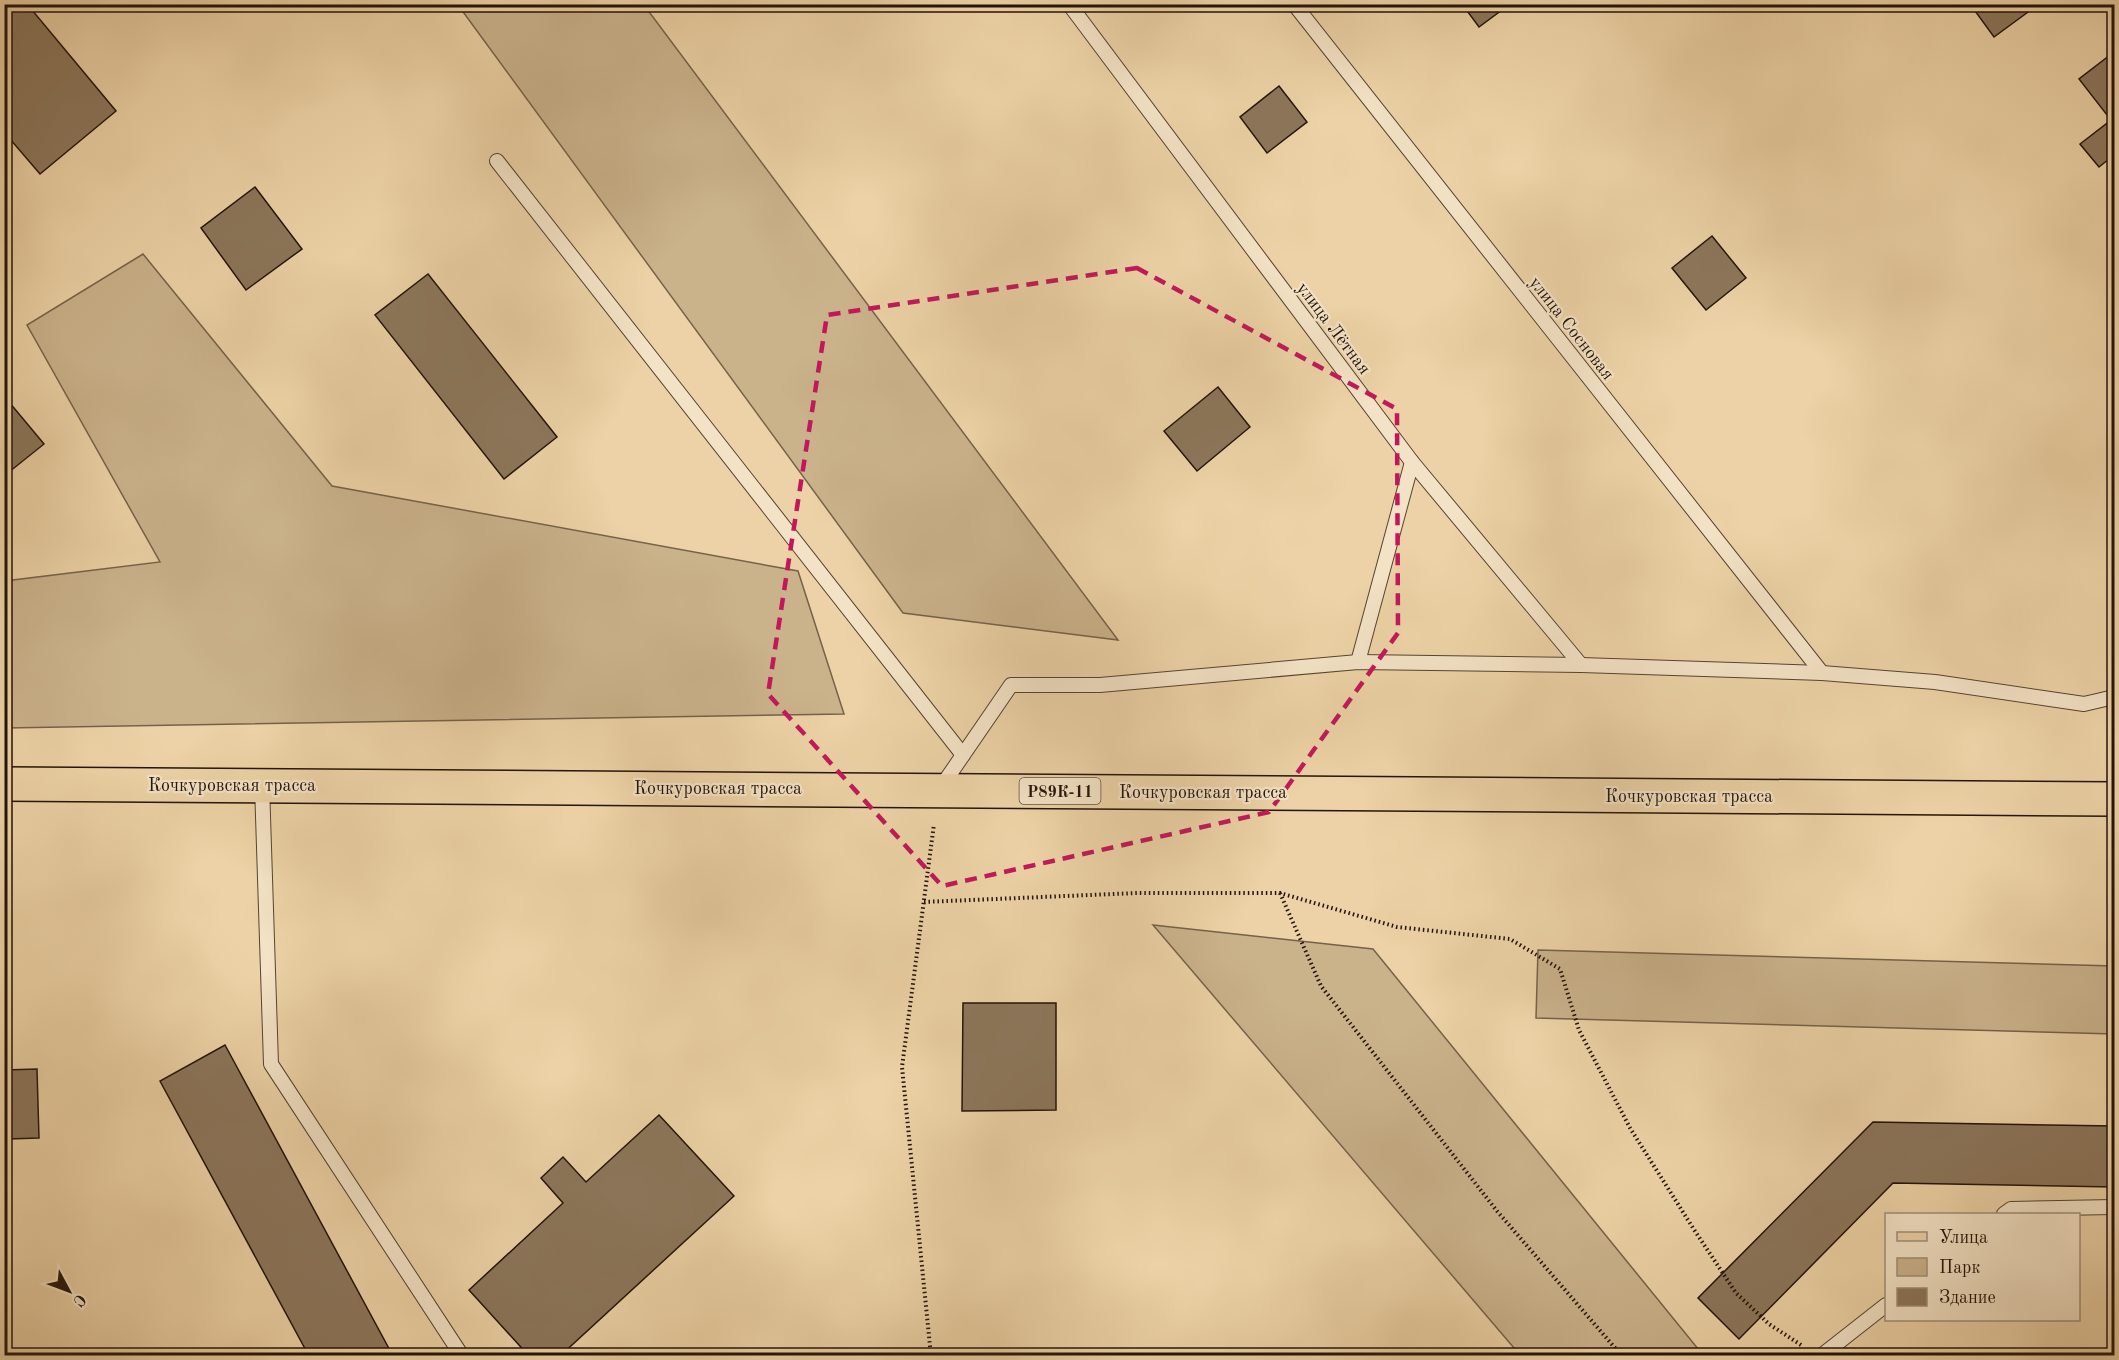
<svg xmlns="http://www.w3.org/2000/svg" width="2119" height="1360" viewBox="0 0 2119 1360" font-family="'Old Standard TT',serif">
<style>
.green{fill:#cab28b;stroke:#76624a;stroke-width:1.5}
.building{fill:#8c765b;stroke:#23130a;stroke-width:1.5}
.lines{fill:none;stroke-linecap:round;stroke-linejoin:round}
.service-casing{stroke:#554331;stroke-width:16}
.primary-casing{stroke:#23130a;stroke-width:36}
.path{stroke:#23130a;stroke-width:4;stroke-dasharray:1.5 3;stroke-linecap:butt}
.service{stroke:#f3e2c5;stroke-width:14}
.primary{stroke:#ecd2a6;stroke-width:33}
.marked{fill:none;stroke:#c2185b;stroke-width:4.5;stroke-dasharray:12 8;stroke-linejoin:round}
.labels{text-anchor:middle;stroke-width:4.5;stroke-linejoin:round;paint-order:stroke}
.shield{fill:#f3e2c5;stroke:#615142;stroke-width:1.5}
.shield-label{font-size:16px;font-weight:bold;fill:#23130a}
.street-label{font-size:18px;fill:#23130a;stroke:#f3e2c5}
</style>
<rect width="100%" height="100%" fill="#ecd2a6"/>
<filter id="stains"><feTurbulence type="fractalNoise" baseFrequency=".00333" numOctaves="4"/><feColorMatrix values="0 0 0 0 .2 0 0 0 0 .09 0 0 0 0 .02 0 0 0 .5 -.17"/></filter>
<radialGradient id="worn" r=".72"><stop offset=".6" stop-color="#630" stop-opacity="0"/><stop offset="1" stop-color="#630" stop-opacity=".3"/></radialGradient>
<g class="green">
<polygon points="458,5 644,5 1118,640 903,613"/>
<polygon points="143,254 332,486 798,571 844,714 5,728 5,581 160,562 27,325"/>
<polygon points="1153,925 1373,949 1703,1355 1520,1355"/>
<polygon points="1538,950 2114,966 2114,1034 1536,1018"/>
</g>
<g class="building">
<polygon points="4,4 27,4 116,111 40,174 4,132"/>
<polygon points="1462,4 1510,4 1479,27"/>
<polygon points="1970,4 2039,4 1994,37"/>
<polygon points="2114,52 2114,155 2099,167 2080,144 2111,120 2079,79"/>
<polygon points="1279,86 1307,122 1267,153 1240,117"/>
<polygon points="255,187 302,249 246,290 201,228"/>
<polygon points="1712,236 1746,278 1706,310 1672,268"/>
<polygon points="428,274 557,437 504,479 375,315"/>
<polygon points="1218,387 1250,427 1197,471 1164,431"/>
<polygon points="4,396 44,444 4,476"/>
<polygon points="963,1003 1056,1003 1056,1110 962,1111"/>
<polygon points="225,1045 393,1356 309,1356 160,1081"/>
<polygon points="37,1069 39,1138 8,1139 9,1168 4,1168 4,1070"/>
<polygon points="659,1115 734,1196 560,1356 529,1356 469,1290 563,1203 541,1178 563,1157 586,1182"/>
<polygon points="1873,1122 2114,1126 2114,1187 1893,1183 1739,1339 1698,1298"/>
</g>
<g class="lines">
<defs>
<g id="service">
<polyline points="1069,4 1412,462 1581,665"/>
<polyline points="1294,4 1822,673"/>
<polyline points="497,161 963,755"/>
<polyline points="1358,662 1412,462"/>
<polyline points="262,785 271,1064 462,1356"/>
<polyline points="941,787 1011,685 1100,685 1358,662 1581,665 1822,673 1935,682 2084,704 2114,697"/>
<polyline points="2004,1214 2011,1209 2114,1207"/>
<polyline points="1821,1356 1886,1305"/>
</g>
<polyline id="primary" points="4,784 2114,799"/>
</defs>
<use href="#service" class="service-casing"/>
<use href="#primary" class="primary-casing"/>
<g class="path">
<polyline points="1280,893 1321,986 1497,1211 1622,1356"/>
<polyline points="924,902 1137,893 1280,893 1397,927 1510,939 1560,969 1579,1030 1630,1128 1693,1228 1736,1293 1769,1324 1801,1345"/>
<polyline points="931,1356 902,1067 934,824"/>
</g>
<use href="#service" class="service"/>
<use href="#primary" class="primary"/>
</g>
<path class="marked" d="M 1137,268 L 1397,409 L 1398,633 L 1269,812 L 942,886 L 768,694 L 827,315 Z"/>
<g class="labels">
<rect class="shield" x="1019.5" y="778" width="81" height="26" rx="4.5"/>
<g class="shield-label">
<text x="1060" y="797">Р89К-11</text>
</g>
<g class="street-label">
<text transform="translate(1334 328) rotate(53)" y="6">улица Лётная</text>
<text transform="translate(1572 328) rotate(52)" y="6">улица Сосновая</text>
<text x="232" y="791">Кочкуровская трасса</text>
<text x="718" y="794">Кочкуровская трасса</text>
<text x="1203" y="798">Кочкуровская трасса</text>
<text x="1689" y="802">Кочкуровская трасса</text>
</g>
</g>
<rect width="2119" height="1360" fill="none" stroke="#ecd2a6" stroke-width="24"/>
<rect x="6" y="6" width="2107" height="1348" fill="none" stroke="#23130a" stroke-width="3"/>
<rect x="12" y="12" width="2095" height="1336" fill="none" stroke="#23130a" stroke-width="1.5"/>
<rect x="1885" y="1213" width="195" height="108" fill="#f3e2c5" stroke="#a08f7a" stroke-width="1.5"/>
<rect x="1897" y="1232" width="30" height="9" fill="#ecd2a6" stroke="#a08f7a" stroke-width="1.5"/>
<text x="1939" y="1243" font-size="18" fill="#23130a">Улица</text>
<rect x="1897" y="1258" width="30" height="18" fill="#cab28b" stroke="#a08f7a" stroke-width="1.5"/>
<text x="1939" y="1273" font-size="18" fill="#23130a">Парк</text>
<rect x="1897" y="1288" width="30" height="18" fill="#8c765b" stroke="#a08f7a" stroke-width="1.5"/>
<text x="1939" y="1303" font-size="18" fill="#23130a">Здание</text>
<g transform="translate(69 1291) rotate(131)" stroke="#f3e2c5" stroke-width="4.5" paint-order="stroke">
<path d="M0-4.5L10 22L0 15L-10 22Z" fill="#23130a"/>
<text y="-9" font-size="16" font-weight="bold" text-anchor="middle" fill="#23130a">С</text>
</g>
<rect width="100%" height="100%" filter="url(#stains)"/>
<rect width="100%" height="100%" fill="url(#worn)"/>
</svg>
